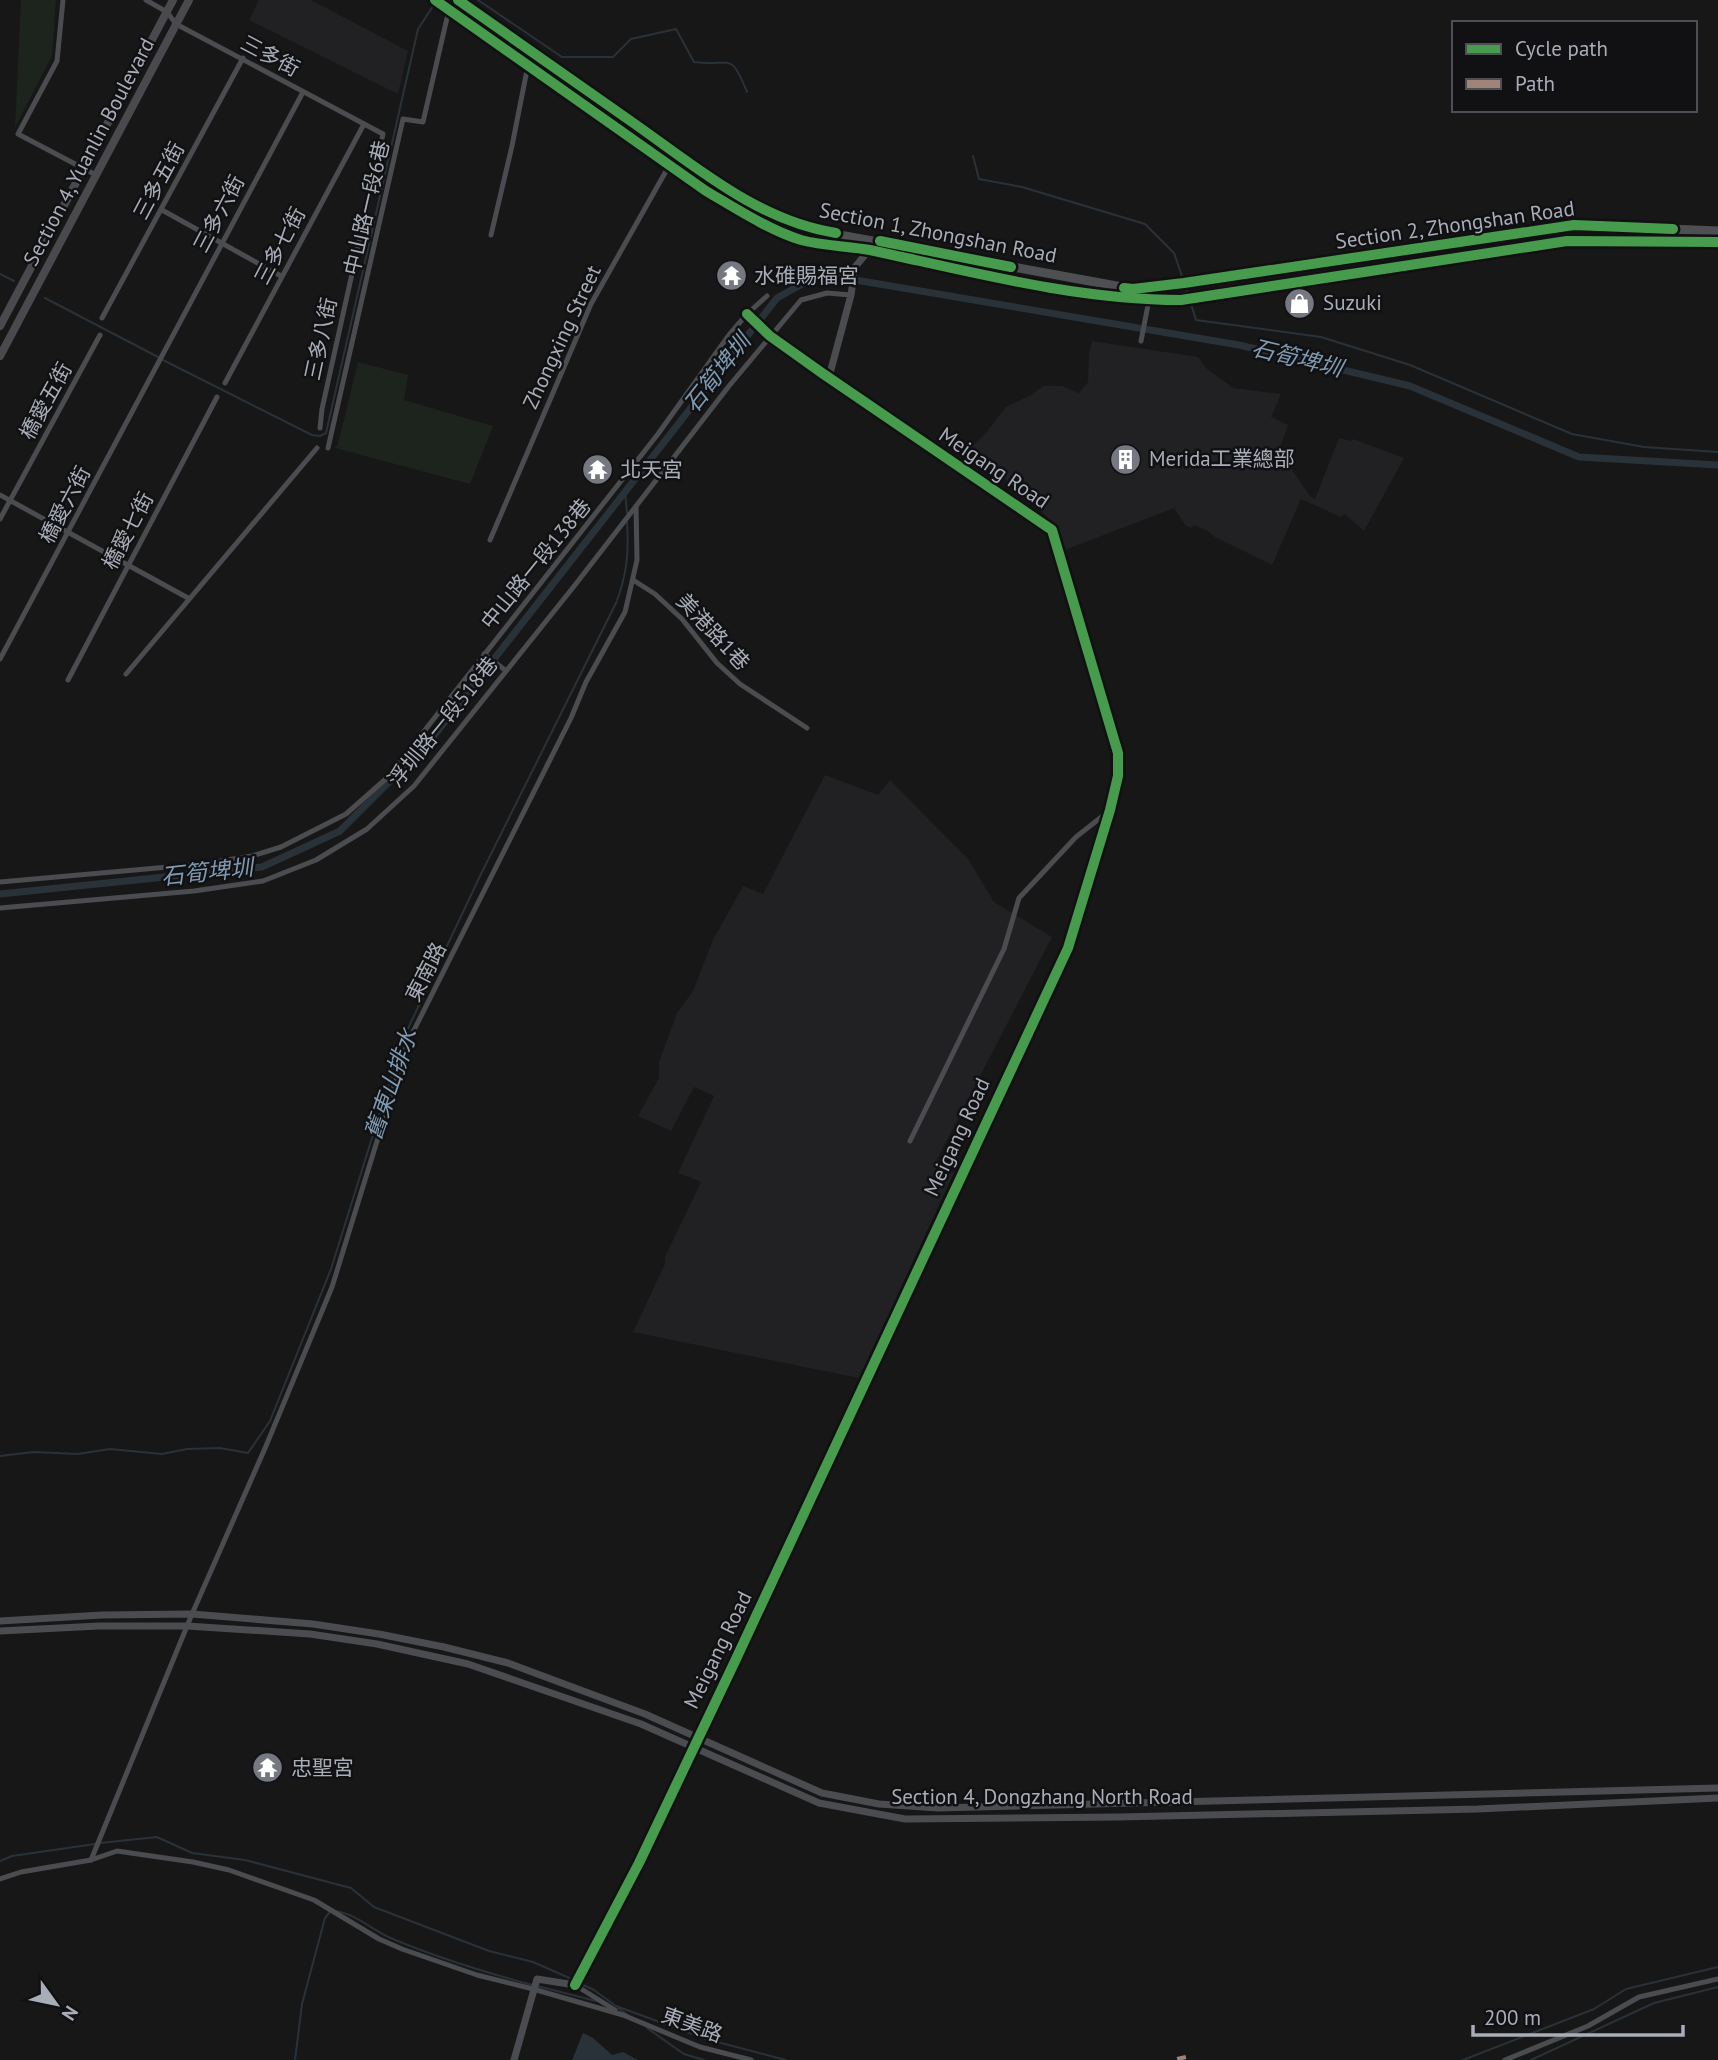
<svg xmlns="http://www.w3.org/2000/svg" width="1718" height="2060" viewBox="0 0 1718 2060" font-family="'PT Sans','Noto Sans TC',sans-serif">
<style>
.built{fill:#212123}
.green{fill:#1d241e}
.water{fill:#2a3239}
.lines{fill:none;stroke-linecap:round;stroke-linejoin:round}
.stream{stroke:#2a3239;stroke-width:2}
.canal{stroke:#2a3239;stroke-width:7}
.minor{stroke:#4b4c50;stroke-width:5}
.tertiary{stroke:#4b4c50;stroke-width:7}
.secondary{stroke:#4a4a4e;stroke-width:8}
.primary{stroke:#4d4f52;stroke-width:9}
.quiet{stroke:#a18479;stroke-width:9;stroke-dasharray:18 9;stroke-linecap:butt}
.cycleway-casing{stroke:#111113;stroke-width:15}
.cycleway{stroke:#469c4c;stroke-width:10}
.labels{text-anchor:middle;stroke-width:5;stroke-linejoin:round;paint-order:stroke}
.street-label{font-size:21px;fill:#a8adb8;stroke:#111113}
.poi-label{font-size:21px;fill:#a8adb8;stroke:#111113;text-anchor:start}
.water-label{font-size:23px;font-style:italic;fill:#7f9bb3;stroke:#111113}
</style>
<rect width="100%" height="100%" fill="#171717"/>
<g class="built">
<polygon points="259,0 311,0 408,51 398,94 249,20"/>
<polygon points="1092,341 1198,357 1207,369 1233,388 1281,394 1271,417 1288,425 1277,456 1288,464 1310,496 1315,499 1339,438 1351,441 1353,439 1404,458 1364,531 1345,514 1341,517 1301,499 1272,565 1215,537 1206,530 1194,525 1192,528 1186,526 1174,508 1065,550 1057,527 1018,489 994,471 963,456 986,433 1006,407 1031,395 1043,386 1062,386 1079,393 1088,382 1089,354"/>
<polygon points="825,775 878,795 890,780 968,859 994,902 1052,937 935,1163 954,1173 859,1378 633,1332 665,1264 665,1257 701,1182 678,1173 714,1096 694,1087 671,1131 638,1116 659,1078 659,1062 677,1013 693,991 713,940 743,886 763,894"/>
</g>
<g class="green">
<polygon points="21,0 56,0 52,56 15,127"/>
<polygon points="358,362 408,375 404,400 493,426 470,484 335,448 338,444"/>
</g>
<polygon class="water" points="583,2033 593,2038 612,2055 623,2052 638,2060 572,2060"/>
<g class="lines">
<g class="stream">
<path d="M 478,0 L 562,57 L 613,57 L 631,39 L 676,29 L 694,62 C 732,67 730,50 747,92"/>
<polyline points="973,156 979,179 1022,187 1145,224 1174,253 1183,279"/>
<polyline points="0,274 14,281"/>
<polyline points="1184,284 1188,295"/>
<polyline points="45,298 158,357"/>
<polyline points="1191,304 1196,320 1321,337 1410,365 1572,434 1644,447 1718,452"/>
<polyline points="163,360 312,435 320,436 326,433 418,29 435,3"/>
<polyline points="625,491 627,513"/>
<path d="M 0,1456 L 34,1452 L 78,1454 L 110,1449 L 162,1454 L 187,1449 L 220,1448 L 248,1453 L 270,1421 L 331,1269 L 403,1039 L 480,876 L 616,603 C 627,575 629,552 627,522"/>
<polyline points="100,1843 157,1837 192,1853 245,1860 351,1888 374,1907 489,1951 533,1962 574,1980"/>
<polyline points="0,1861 12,1856 95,1844"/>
<path d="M 335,1911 C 357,1914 373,1931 393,1939 C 438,1958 484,1972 532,1985"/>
<polyline points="579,1983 594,1990 616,2006 706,2039 786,2060"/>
<polyline points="537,1986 596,2001"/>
<polyline points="618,2008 628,2015"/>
<polyline points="647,2028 684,2054 704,2060"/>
<polyline points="295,2060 302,2004 325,1918 330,1912"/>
<polyline points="1463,2060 1594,2009 1626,1989 1718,1967"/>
<polyline points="1531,2060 1654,2003 1718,1987"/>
</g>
<polyline class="canal" points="0,894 262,867 340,831 429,742 777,298 820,274 1239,345 1410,386 1579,457 1718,465"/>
<g class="minor">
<polyline points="63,0 57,61 18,134 96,175"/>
<polyline points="146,0 167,12 176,24 383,134 322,409 320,428"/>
<polyline points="162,210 281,276"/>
<polyline points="491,235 512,146 528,65"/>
<polyline points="747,314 770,336 829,377"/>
<polyline points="102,318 243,58"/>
<polyline points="1141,341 1149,300"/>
<polyline points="225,383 364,124"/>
<polyline points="328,448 403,119 423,122 447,18 459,0"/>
<polyline points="0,495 188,598"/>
<polyline points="0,519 100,335"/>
<polyline points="490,540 591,304 670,164 678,155"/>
<polyline points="633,580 655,594 682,619 717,663 740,684 807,728"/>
<polyline points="484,654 505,670"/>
<polyline points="0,659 303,92"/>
<polyline points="126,674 317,448"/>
<polyline points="68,680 217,397"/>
<polyline points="0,882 202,864 252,856 281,847 346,814 388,777 658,434 729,335 747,314 767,296"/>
<polyline points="0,908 194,891 263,881 316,860 367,829 414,786 575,585 729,386 801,300 827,293 851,295"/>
<polyline points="910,1141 1004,949 1019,898 1076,837 1109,811"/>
<polyline points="91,1860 192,1614 266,1446 332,1287 407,1044 571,718 586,682 625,612 637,560 636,506"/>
<polyline points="0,1879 21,1872 91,1860 117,1851 193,1862 229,1870 314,1900 379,1939 402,1949 477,1975 533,1989 623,2015 700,2047 751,2060"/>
<polyline points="575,1985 615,2010"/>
<polyline points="1505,2060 1588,2026 1639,1997 1718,1979"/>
</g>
<g class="tertiary">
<polyline points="0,1621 102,1615 192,1614 313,1624 379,1634 444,1647 508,1663 645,1714 822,1793 879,1804 938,1808 1718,1788"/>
<polyline points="0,1631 99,1626 187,1626 310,1634 377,1644 468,1664 641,1724 819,1803 905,1819 1119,1817 1478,1809 1718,1798"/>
<polyline points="514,2060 537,1979 575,1985 580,1978 639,1863 736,1659 1068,948 1110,810 1118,776 1118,753 1052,530 829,377 851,295 855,267 870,249"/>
</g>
<g class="secondary">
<polyline points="0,326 173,0"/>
<polyline points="0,356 189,0"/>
</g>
<g class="primary">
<path d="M 435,0 L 706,191 C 735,208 769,230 801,240 C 823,246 848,246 870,250 C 972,272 1077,300 1181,300 L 1567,241 L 1718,242"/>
<polyline points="458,0 713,179 767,212 818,231 1133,289 1574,225 1718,231"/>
</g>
<polyline class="quiet" points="1181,2056 1182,2060"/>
<defs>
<g id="cycleway">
<path d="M 435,0 L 706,191 C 735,208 769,230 801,240 C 823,246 848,246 870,250 C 972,272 1077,300 1181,300 L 1567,241 L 1718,242"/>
<path d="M 458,0 C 516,41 574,82 632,122 C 695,166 758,221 836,233"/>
<polyline points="880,241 1011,267"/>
<polyline points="1124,288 1133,289 1184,283 1574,225 1673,229"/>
<polyline points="575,1985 639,1863 736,1659 1068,948 1110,810 1118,776 1118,753 1052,530 822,373 770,336 747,314"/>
</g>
</defs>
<use href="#cycleway" class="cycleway-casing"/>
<use href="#cycleway" class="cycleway"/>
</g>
<defs>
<symbol id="temple-disc" viewBox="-11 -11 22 22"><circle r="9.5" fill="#757880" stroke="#111113"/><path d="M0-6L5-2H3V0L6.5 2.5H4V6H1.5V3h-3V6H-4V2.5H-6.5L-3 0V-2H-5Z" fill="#fff"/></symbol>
<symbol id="shop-disc" viewBox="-11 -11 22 22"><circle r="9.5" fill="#757880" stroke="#111113"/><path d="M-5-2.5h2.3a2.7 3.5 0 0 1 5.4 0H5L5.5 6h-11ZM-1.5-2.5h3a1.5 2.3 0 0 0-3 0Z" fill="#fff"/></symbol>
<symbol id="building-disc" viewBox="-11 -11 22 22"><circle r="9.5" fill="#757880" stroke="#111113"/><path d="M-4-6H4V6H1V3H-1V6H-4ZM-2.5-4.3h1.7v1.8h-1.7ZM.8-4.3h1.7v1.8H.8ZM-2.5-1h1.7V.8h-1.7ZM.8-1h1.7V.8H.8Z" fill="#fff"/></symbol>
</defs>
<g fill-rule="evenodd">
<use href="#temple-disc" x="714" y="258" width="35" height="35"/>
<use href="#shop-disc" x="1282" y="286" width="35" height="35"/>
<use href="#building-disc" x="1108" y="442" width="35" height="35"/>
<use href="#temple-disc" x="580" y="452" width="35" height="35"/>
<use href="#temple-disc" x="250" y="1750" width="35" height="35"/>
</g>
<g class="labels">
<g class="street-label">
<text transform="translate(270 56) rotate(28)" y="7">三多街</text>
<text transform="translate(89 152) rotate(-62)" y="7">Section 4, Yuanlin Boulevard</text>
<text transform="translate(159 181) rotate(-62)" y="7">三多五街</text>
<text transform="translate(367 208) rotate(-77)" y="7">中山路一段6巷</text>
<text transform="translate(219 214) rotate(-62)" y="7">三多六街</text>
<text transform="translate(1455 225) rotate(-8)" y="7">Section 2, Zhongshan Road</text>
<text transform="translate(938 233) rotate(11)" y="7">Section 1, Zhongshan Road</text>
<text transform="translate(280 246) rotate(-62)" y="7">三多七街</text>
<text transform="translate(562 337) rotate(-65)" y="7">Zhongxing Street</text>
<text transform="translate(321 339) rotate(-78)" y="7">三多八街</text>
<text transform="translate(46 401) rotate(-61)" y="7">橋愛五街</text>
<text transform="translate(994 468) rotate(34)" y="7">Meigang Road</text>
<text transform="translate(65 505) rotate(-62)" y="7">橋愛六街</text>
<text transform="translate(128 531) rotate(-62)" y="7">橋愛七街</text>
<text transform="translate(536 564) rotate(-51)" y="7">中山路一段138巷</text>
<text transform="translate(713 632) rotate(47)" y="7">美港路1巷</text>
<text transform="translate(443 722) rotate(-51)" y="7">浮圳路一段518巷</text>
<text transform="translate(426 972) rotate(-63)" y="7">東南路</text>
<text transform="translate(957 1137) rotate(-65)" y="7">Meigang Road</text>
<text transform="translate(718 1650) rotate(-64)" y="7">Meigang Road</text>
<text x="1042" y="1804">Section 4, Dongzhang North Road</text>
<text transform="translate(692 2025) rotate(20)" y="7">東美路</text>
</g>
<g class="poi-label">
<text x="754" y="283">水碓賜福宮</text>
<text x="1323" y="310">Suzuki</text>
<text x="1149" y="466">Merida工業總部</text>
<text x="620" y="477">北天宮</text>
<text x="291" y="1775">忠聖宮</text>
</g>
<g class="water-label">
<text transform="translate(1297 358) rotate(14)" y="8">石筍埤圳</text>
<text transform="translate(717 373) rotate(-52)" y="8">石筍埤圳</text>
<text transform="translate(207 872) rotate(-6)" y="8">石筍埤圳</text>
<text transform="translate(391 1084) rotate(-71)" y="8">舊東山排水</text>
</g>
</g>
<rect x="1452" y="21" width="245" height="91" fill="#111113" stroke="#4d4f55" stroke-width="2"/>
<rect x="1466" y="44" width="35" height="10" fill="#469c4c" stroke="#4d4f55" stroke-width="2"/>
<text x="1515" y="56" font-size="21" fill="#a8adb8">Cycle path</text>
<rect x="1466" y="79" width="35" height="10" fill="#a18479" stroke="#4d4f55" stroke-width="2"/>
<text x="1515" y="91" font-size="21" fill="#a8adb8">Path</text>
<g transform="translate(56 2004) rotate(123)" stroke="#111113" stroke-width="5" paint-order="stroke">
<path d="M0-5L12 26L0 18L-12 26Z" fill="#a8adb8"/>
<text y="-10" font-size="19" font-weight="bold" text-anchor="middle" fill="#a8adb8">N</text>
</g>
<path d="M1473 2025v10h210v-10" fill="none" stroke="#a8adb8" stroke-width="3.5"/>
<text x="1484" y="2025" font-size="21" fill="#a8adb8" stroke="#111113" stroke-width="5" paint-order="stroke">200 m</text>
</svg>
